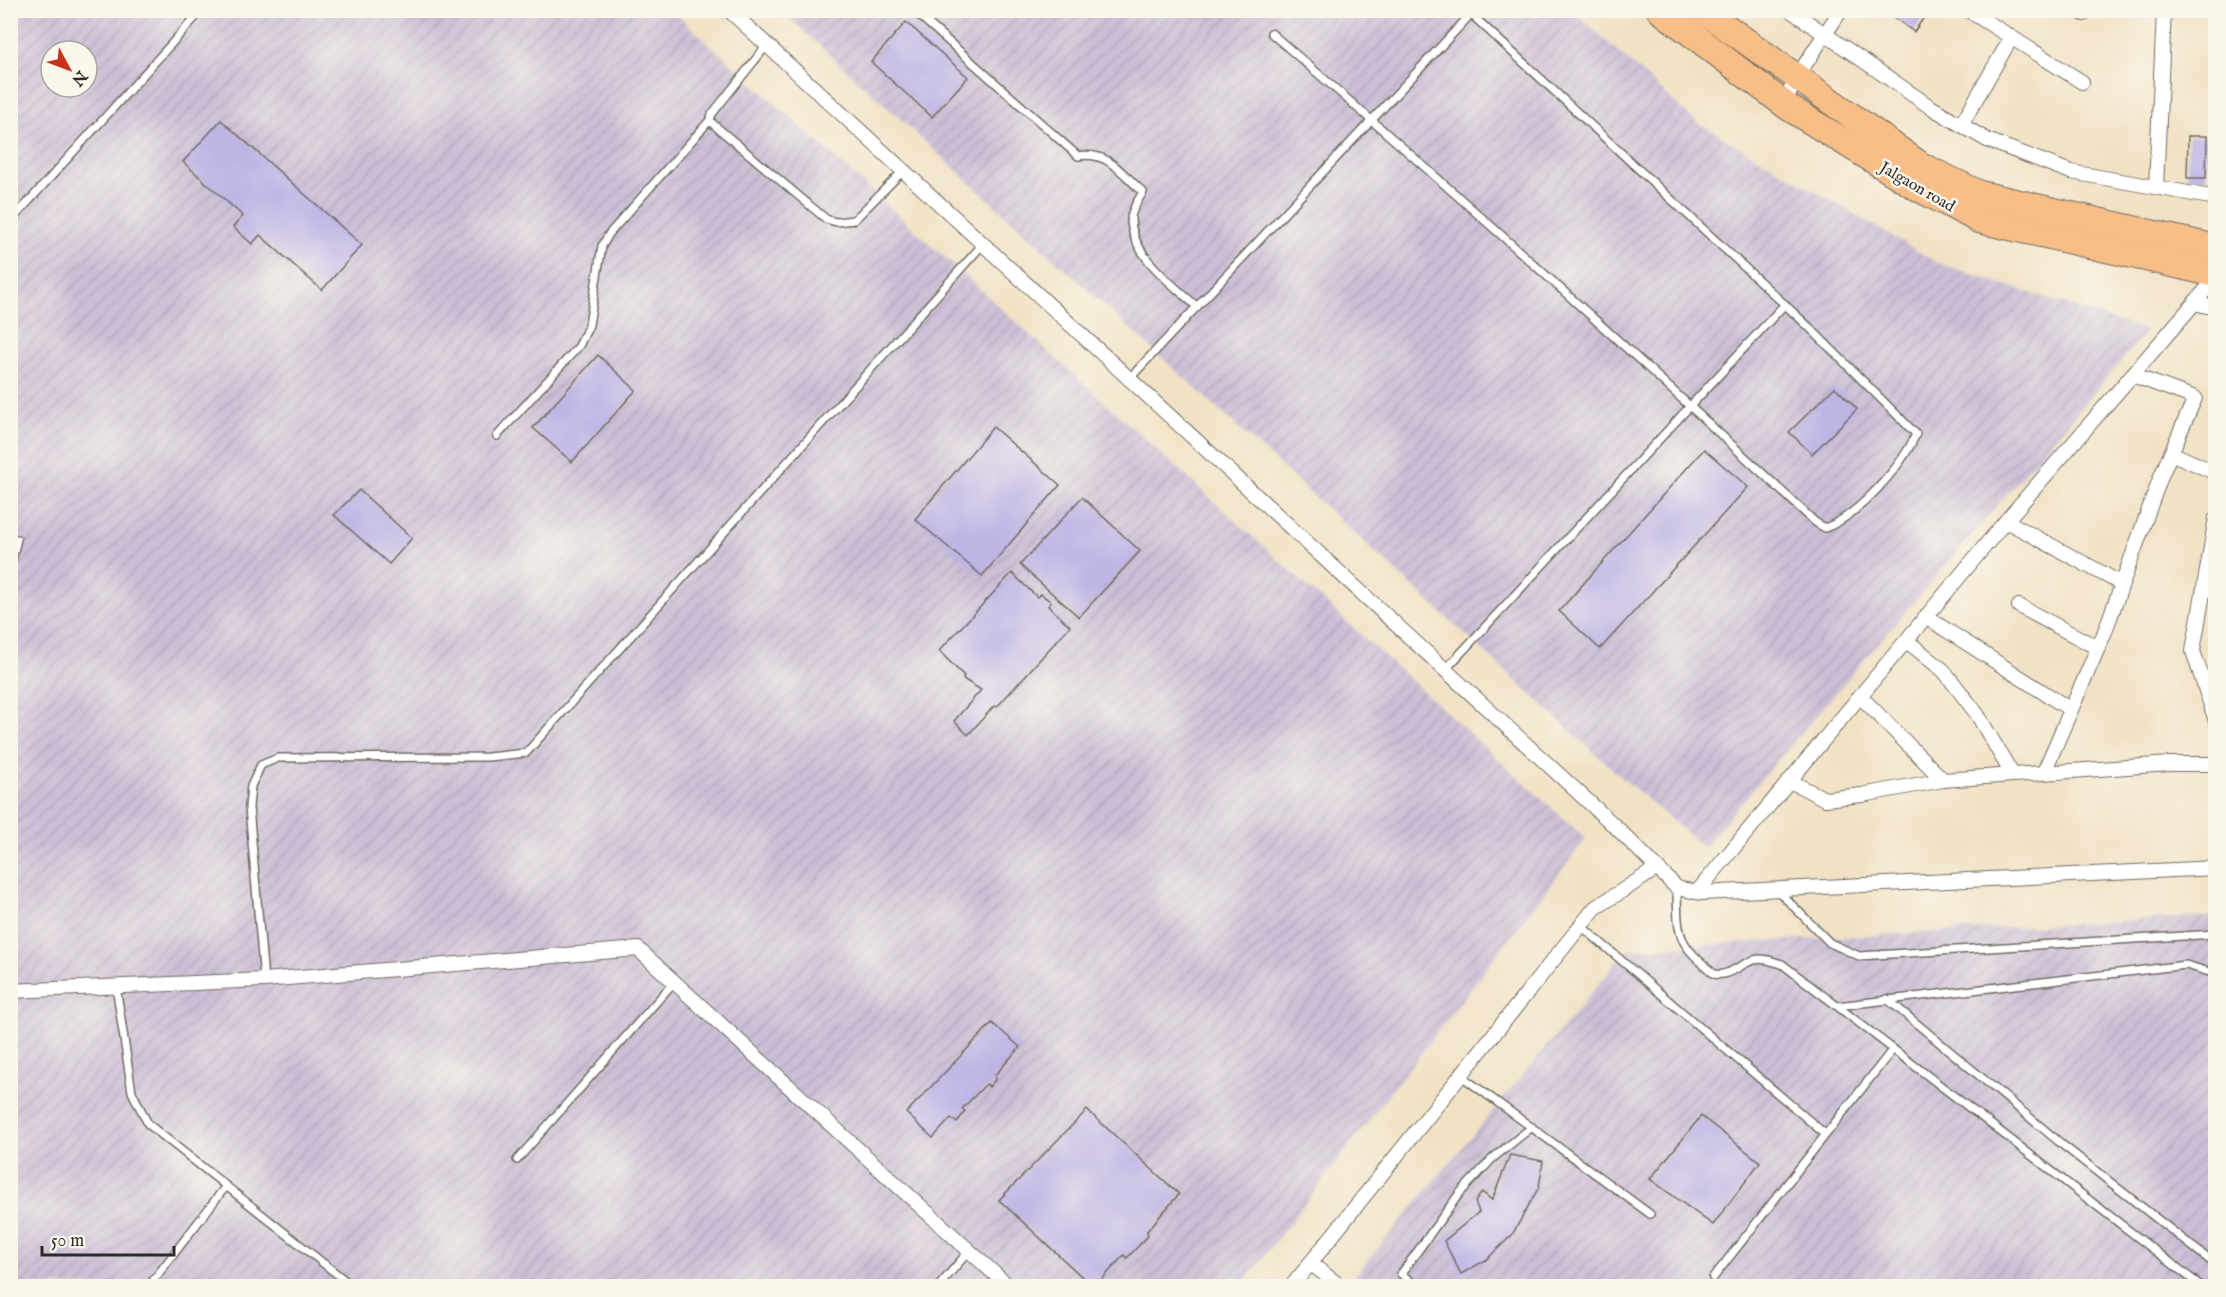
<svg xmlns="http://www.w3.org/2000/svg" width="2226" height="1297" viewBox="0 0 2226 1297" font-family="'IM FELL English',serif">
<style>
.industrial{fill:url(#industrial-furrows);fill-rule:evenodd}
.building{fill:#beb5e5}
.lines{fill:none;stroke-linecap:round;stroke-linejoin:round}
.lane-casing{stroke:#706b61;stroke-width:10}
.street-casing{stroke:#706b61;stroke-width:16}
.highway-casing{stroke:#706b61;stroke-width:28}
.lane{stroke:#fff;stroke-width:7}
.street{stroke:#fff;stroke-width:14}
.highway{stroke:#f7be88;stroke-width:26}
.labels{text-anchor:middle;stroke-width:5;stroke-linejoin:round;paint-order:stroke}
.street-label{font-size:16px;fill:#2b2b2b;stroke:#fbf7ec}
</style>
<defs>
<pattern id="industrial-furrows" width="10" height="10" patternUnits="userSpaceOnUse" patternTransform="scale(1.5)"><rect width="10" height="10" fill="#cbbfd5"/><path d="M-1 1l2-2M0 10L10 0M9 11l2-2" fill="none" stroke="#aea4b7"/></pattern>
</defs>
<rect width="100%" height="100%" fill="#fbf7ec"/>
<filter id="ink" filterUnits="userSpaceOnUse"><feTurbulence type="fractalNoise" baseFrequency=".0167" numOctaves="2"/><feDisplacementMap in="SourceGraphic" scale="12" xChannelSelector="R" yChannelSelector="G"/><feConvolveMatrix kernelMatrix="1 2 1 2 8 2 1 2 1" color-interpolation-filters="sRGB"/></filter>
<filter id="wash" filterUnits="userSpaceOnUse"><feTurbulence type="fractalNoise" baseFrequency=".008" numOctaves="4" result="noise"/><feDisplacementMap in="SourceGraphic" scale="24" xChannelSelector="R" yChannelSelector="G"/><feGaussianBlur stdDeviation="1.35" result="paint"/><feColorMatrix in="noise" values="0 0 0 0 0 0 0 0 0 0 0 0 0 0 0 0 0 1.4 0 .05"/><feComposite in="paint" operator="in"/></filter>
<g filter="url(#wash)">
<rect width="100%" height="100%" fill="#f1e2c5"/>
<g class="industrial">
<path d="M 10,11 L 673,11 L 1586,839 L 1241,1286 L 11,1286 ZM 51,51 L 87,51 L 87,87 L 51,87 Z"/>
<polygon points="782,11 1573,11 1695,121 1938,263 2147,331 1703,847 1629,784"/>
<polygon points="2215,916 2215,1286 1369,1286 1355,1276 1628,949"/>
</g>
<g id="blocks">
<g class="building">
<polygon points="1884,10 1929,10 1914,32"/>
<polygon points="906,22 968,77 932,117 871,62"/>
<polygon points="221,120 362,245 322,290 260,235 252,244 233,227 243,216 183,162"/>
<polygon points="2188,136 2207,136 2206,178 2187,178"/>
<polygon points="598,355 636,390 572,462 533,428"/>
<polygon points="1835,387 1857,409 1812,454 1789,432"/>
<polygon points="993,427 1060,485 982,576 915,519"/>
<polygon points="1704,449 1748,487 1600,649 1559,611"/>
<polygon points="359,490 412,538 389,564 334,515"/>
<polygon points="1082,497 1140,551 1079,617 1020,565"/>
<polygon points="1012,573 1037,597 1041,594 1051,602 1048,606 1070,626 997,707 994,706 968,735 954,721 981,690 963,679 964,676 939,651"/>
<polygon points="992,1023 1020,1047 995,1075 995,1080 989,1087 987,1084 983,1087 962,1109 965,1111 957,1123 951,1118 933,1138 906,1113"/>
<polygon points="1087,1110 1179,1194 1147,1231 1148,1236 1127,1258 1124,1255 1096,1286 1092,1286 999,1200"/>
<polygon points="1701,1116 1760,1162 1713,1225 1650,1179"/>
<polygon points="1510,1155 1543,1161 1539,1187 1512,1235 1486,1260 1461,1274 1444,1241 1479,1212 1475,1202 1482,1192 1492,1200"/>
</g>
</g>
</g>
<g filter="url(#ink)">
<use href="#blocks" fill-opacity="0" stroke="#706b61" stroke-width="1.5"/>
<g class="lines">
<defs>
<g id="lane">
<path d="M 913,10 L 1078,156 C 1109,151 1121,173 1143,192 C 1139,199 1131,210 1131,218 C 1131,256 1172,283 1197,307"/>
<path d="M 1271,33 C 1456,192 1637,356 1815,522 L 1825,528 C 1858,516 1902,466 1916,434 L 1809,327 L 1471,14"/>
<polyline points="767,45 712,114 710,120 713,124 826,219 836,222 854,220 904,170"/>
<polyline points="10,222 202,10"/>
<polyline points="1130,378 1473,12"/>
<polyline points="497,436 579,346 589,325 602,246 609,234 710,120"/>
<polyline points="10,568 17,539"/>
<polyline points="1446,669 1785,304"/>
<path d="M 1677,888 C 1678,937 1676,941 1714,974 C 1729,977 1740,964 1754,960 C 1763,957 1774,962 1782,964 L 1837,1006 L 2186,965 L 2216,974"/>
<polyline points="1778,891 1830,943 1859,956 2216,934"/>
<polyline points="1580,925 1825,1134"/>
<polyline points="264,980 249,807 251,786 261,765 278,758 488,757 526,753 984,243"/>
<polyline points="116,986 132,1092 148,1124 352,1286"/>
<polyline points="1887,999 2064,1146 2216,1265"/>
<polyline points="1837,1006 2201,1286"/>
<polyline points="1460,1075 1650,1214"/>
<polyline points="517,1160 674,982"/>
<polyline points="1713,1278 1893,1049"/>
<polyline points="149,1286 226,1186"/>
<polyline points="939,1286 969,1251"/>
<polyline points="1417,1286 1401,1274 1459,1194 1493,1158 1532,1127"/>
</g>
<g id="street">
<polyline points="729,10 1619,830 1677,888 1701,893 2216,868"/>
<polyline points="1790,10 1929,106 1987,140 2071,172 2216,198"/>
<polyline points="1968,10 2082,82"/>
<polyline points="2077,10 2084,14"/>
<polyline points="1784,105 1796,78 1841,10"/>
<polyline points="1961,125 2011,38"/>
<polyline points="2156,187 2164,10"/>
<polyline points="2194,303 2216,308"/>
<polyline points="2171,453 2216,473"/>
<polyline points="2216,518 2193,651 2216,721"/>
<polyline points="2006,521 2122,584"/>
<polyline points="2019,606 2098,648"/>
<polyline points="1926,617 2071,710"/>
<polyline points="1907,641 1944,671 1977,714 2012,774"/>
<polyline points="1860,696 1943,780"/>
<polyline points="2044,772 2104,634 2161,476 2195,398 2132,375"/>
<polyline points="1790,781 1825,799 1862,795 1943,780 2170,764 2216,764"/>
<polyline points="1697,892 1999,529 2216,278"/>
<polyline points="10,991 264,980 638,949 1008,1286"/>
<polyline points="1310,1263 1340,1286"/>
<polyline points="1292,1286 1595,908 1656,869"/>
</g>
<g id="highway">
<polyline points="1660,10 1788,107 1918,188 1979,220 2216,274"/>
<polyline points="1702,10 1922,166 1980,194 2216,248"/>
</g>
</defs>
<use href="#lane" class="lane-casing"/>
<use href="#street" class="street-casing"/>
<use href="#highway" class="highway-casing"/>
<use href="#lane" class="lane"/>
<use href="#street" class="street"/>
<use href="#highway" class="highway"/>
</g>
</g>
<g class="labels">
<g class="street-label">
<text transform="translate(1918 186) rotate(30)" y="6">Jalgaon road</text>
</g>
</g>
<rect width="2226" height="1297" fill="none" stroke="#fbf7ec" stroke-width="36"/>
<g transform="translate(69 69) rotate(131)"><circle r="28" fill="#fbf7ec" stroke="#a8a59f" stroke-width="1.5"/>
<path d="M0-4.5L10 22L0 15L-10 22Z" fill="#c8321e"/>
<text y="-9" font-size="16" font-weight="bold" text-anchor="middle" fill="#2b2b2b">N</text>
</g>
<path d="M42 1246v9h132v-9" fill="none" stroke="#2b2b2b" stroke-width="3"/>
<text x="51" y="1246" font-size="18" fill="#2b2b2b" stroke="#fbf7ec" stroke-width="4.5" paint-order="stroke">50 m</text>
</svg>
